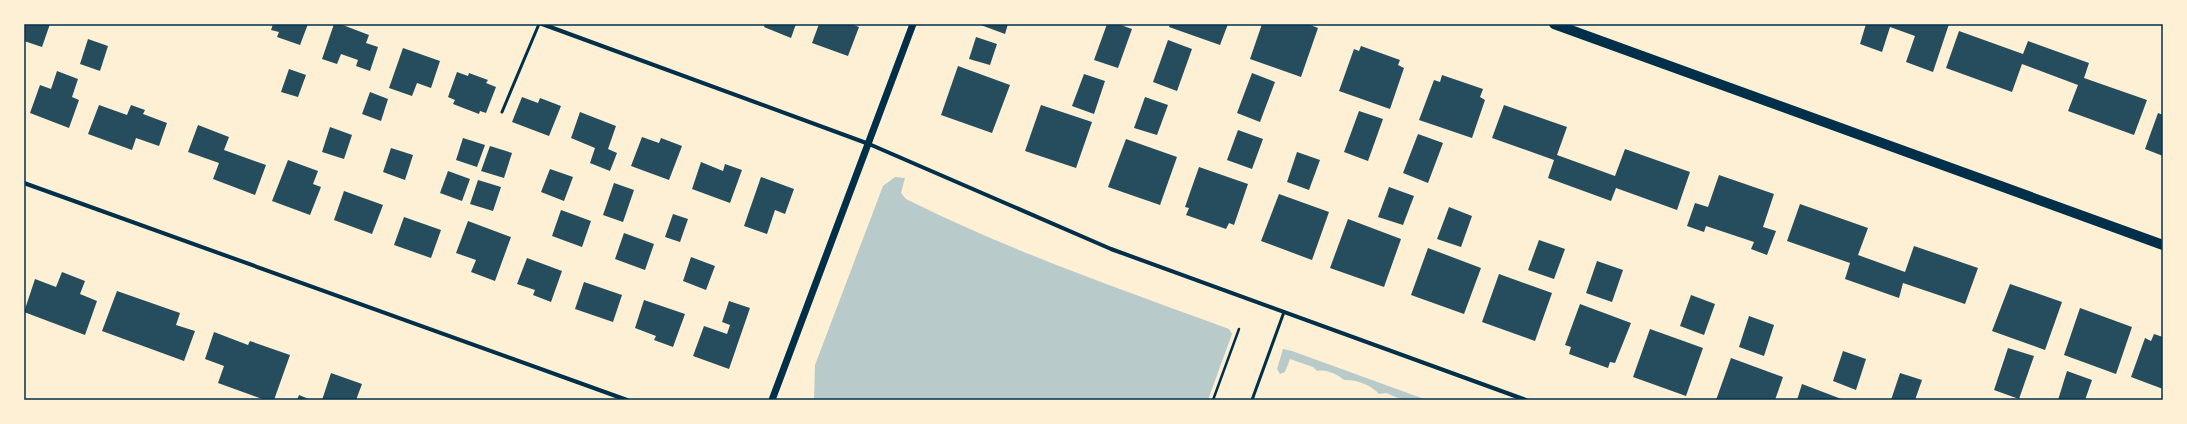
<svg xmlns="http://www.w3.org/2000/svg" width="2187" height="424" viewBox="0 0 2187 424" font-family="Ubuntu,sans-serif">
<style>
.green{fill:#b9caca}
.building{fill:#264d5e}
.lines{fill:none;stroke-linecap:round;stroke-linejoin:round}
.path{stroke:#003049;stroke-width:2.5}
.service{stroke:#003049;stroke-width:3}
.minor{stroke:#003049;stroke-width:4}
.tertiary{stroke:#003049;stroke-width:7}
.primary{stroke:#003049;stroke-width:10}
.neatline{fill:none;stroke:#003049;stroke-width:1.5}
</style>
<rect width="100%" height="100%" fill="#fdf0d5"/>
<g class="green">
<path d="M 895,177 L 905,178 L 901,193 L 906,199 C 1010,251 1120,289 1229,329 L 1232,334 L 1208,400 L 814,400 L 815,365 L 883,186 Z"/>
<path d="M 1283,349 L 1292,351 L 1427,400 L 1403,400 L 1386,393 L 1379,394 C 1372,385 1355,379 1344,380 C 1337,374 1326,369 1317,371 L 1313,367 L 1290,359 L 1285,372 L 1280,374 L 1277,369 Z"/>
</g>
<g class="building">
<polygon points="24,24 50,24 42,47 24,41"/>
<polygon points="273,24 308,24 300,45 277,37 279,32 271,30"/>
<polygon points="334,24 340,24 369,35 366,43 378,47 370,71 356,66 358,60 341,54 337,64 322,59"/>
<polygon points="765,24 796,24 791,38 764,27"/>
<polygon points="819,24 851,24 859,27 848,56 812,43"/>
<polygon points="978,24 1008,24 1005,34"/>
<polygon points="1107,24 1118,24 1132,29 1118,68 1094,60"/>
<polygon points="1170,24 1228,24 1220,45 1169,27"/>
<polygon points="1262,24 1308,24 1318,28 1301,77 1250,59"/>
<polygon points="1866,24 1949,24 1933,72 1906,62 1915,36 1890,27 1882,52 1860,44"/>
<polygon points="1959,31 2023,54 2028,41 2089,63 2084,78 2147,100 2134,135 2068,111 2078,85 2022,64 2012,92 1946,68"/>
<polygon points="976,37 997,44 990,65 969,59"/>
<polygon points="88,39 108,46 100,71 80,64"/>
<polygon points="1168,40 1192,49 1177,91 1153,82"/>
<polygon points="1361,46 1400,60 1398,65 1404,68 1390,109 1339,91 1354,49 1359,51"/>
<polygon points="403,48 440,61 431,88 417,83 412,96 389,88"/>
<polygon points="958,66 1010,85 992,133 941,115"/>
<polygon points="289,69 306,75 298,97 281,92"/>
<polygon points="57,71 78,79 72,97 79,100 69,128 30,113 40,85 51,89"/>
<polygon points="457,72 468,76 469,73 488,80 486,83 496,87 486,113 480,111 479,114 453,104 455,100 448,97"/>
<polygon points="1252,73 1275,82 1260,122 1237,113"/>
<polygon points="1084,74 1105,81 1094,114 1072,106"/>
<polygon points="1442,75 1483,89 1480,97 1485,100 1472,138 1419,120 1434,80 1440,82"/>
<polygon points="370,92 388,99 381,121 362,114"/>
<polygon points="522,97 538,103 540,98 561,106 549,136 512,122"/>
<polygon points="1145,97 1168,105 1157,135 1134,128"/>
<polygon points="99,105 127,115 131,105 145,110 143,114 167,123 159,146 136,138 132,150 88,134"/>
<polygon points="1041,105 1092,122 1076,168 1025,151"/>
<polygon points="1504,105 1567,127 1557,155 1615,176 1625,149 1690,172 1677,210 1616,188 1611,201 1548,178 1554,160 1492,138"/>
<polygon points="1359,111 1383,119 1368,161 1344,152"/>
<polygon points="580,112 616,126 608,149 617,153 610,171 590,163 595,148 571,138"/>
<polygon points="2158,113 2163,115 2163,156 2145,149"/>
<polygon points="198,125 229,137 224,150 266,165 255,195 213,179 219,163 188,152"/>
<polygon points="330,127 352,135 344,159 322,152"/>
<polygon points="1238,130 1263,139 1252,169 1227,160"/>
<polygon points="1418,134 1443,143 1428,183 1403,173"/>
<polygon points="642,137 659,143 661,138 682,146 669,180 631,166"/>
<polygon points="463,138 485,145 477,167 456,160"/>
<polygon points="1126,139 1177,157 1160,205 1108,187"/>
<polygon points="490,146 512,153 504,178 481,171"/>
<polygon points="391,148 413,155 405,180 383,172"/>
<polygon points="1297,152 1320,160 1309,190 1287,182"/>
<polygon points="288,160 318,171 313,184 321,187 310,215 272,201"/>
<polygon points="701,162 723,171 725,164 742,170 730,203 692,189"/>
<polygon points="1199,167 1248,184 1234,225 1229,223 1226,229 1186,215 1189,208 1185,207"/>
<polygon points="550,169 573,177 564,201 541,192"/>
<polygon points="448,171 470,179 462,201 440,193"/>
<polygon points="1719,175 1774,194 1763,227 1776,231 1767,255 1751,249 1754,242 1706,226 1704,232 1687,226 1695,203 1708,207"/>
<polygon points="761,177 794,189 785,214 775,210 767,234 744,226"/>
<polygon points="478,180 501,187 493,211 470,204"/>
<polygon points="614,183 634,190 623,222 603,215"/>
<polygon points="1389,187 1414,196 1403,225 1378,217"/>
<polygon points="344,191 383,205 372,234 334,220"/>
<polygon points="1279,194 1329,212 1312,260 1261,241"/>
<polygon points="1800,204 1868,228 1858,255 1905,272 1914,246 1978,268 1965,304 1903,283 1899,298 1845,279 1850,263 1787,241"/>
<polygon points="1449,207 1472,216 1461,247 1437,239"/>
<polygon points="561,210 591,221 582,247 552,236"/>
<polygon points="673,214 688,219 680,242 665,237"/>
<polygon points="404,217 441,230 431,258 394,245"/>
<polygon points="1348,219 1401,239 1384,287 1330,268"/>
<polygon points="468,221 511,237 495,281 471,272 476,260 456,253"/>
<polygon points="624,233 654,244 645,270 615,259"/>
<polygon points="1539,240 1565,249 1554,279 1528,270"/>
<polygon points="1428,248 1481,268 1464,314 1411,295"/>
<polygon points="691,257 715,266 706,290 683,281"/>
<polygon points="527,258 562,271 551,302 533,295 535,290 517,284"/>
<polygon points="1597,261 1623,270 1612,302 1586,293"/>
<polygon points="62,272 85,281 80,294 97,301 85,335 24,312 35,279 56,287"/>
<polygon points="1499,274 1552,293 1535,341 1482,322"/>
<polygon points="584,282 622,295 613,322 575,309"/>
<polygon points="2010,284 2062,302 2045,350 1992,331"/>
<polygon points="117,291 180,313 176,325 195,331 184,361 102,331"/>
<polygon points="1691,295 1715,304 1704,335 1680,326"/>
<polygon points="644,300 685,314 673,347 654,340 656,336 635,328"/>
<polygon points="729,301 750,308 729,369 693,356 704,326 727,334 730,325 722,322"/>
<polygon points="1580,304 1631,323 1615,363 1610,362 1608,368 1569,354 1571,347 1565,345"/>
<polygon points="2080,308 2132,327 2116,374 2064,355"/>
<polygon points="1749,316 1774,325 1764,356 1739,347"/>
<polygon points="1650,329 1703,348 1686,396 1633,377"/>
<polygon points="214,332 248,345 250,341 290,355 274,400 265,400 218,383 224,366 205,359"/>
<polygon points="2154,334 2163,337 2163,389 2131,377 2145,338 2151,341"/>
<polygon points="2008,348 2034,356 2019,399 1994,390"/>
<polygon points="1843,351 1866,359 1856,390 1833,381"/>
<polygon points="1731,358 1783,377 1775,400 1716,400"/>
<polygon points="2067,371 2092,380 2085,400 2058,400"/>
<polygon points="331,373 362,384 356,400 322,400"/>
<polygon points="1900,373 1922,380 1915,400 1891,400"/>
<polygon points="1802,384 1844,400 1797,400"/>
<polygon points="299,395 311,400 297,400"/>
</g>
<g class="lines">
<polyline class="path" points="1213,400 1239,329"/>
<g class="service">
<polyline points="502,112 539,24"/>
<polyline points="1252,400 1284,312"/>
</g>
<g class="minor">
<polyline points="542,24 869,144 1111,249 1526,400"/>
<polyline points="24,183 627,400"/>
</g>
<polyline class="tertiary" points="772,400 913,24"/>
<polyline class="primary" points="1554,24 2163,245"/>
</g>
<rect width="2187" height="424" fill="none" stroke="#fdf0d5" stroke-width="50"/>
<rect x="25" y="25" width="2137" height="374" class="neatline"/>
</svg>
